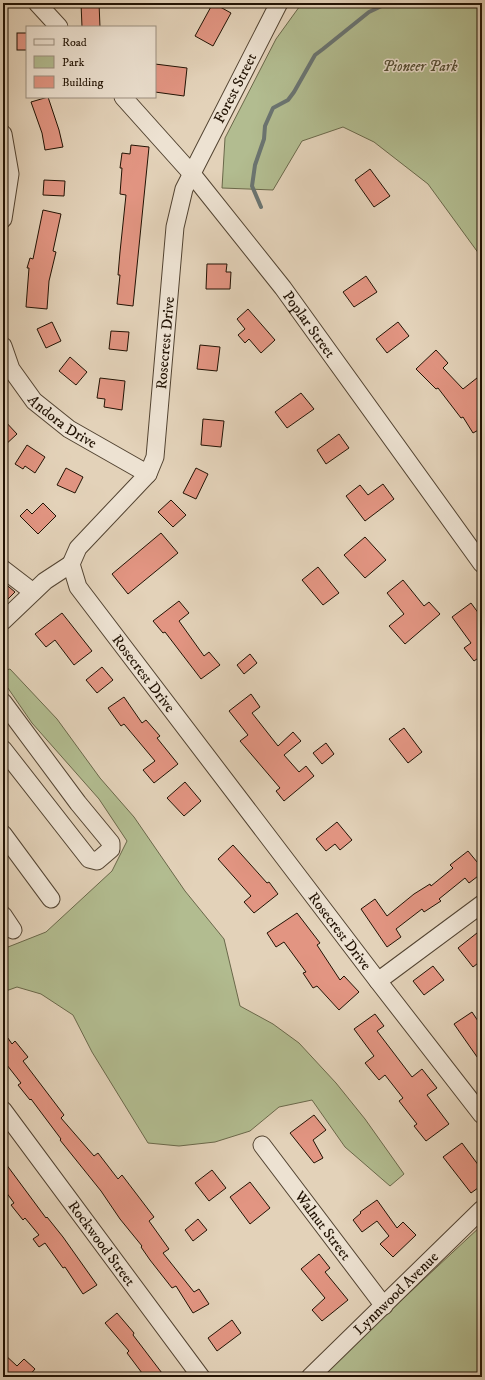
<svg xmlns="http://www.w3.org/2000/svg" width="485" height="1380" viewBox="0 0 485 1380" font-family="'IM FELL DW Pica',serif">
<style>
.green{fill:#b2bc90;stroke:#6a684a}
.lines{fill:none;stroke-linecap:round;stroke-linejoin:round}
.stream{stroke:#6a7471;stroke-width:4}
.building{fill:#e29582;stroke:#221304}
.minor-casing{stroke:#524331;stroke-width:19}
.minor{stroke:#ede2d2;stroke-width:17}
.labels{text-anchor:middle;stroke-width:3;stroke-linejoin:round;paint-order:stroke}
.park-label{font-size:15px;font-style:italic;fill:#544e35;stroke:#ede2d2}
.street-label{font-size:15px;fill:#221304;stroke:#ede2d2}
</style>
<rect width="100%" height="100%" fill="#e3d2b9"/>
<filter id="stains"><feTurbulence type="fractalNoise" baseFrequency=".005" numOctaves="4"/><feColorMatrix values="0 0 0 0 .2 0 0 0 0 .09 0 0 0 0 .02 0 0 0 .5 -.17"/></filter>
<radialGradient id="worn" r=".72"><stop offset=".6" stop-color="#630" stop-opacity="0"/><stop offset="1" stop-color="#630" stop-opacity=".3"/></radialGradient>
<g class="green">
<polygon points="302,3 482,3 482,258 428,184 374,142 343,127 302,141 273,190 222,188 225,138 276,39"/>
<polygon points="10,669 57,719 100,778 134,817 185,891 224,939 240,1006 273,1024 299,1043 336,1083 365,1119 404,1174 390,1186 345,1147 312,1100 279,1107 250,1131 215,1142 179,1146 148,1143 92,1052 73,1015 41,994 17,987 3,992 3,949 46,932 112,871 127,841 99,799 32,723 3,681 3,671"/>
<polygon points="482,1225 482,1377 319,1377"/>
</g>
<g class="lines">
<polyline class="stream" points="261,207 252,186 255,165 264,139 265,126 273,108 288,100 294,92 315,55 323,49 369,12 388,3"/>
</g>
<g class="building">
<polygon points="81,3 99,3 100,27 82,27"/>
<polygon points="213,3 231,13 213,46 195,36"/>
<rect x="17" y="33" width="10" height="17"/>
<polygon points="155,64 187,68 184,96 155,92"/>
<polygon points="48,97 59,130 63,147 45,150 42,133 31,102"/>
<polygon points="131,145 149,147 133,306 117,304 120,275 118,275 120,252 126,195 120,194 122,168 120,168 122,153 130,154"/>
<polygon points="370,169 390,196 374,207 355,180"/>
<polygon points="44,180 65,181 64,196 43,195"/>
<polygon points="43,210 61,214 53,251 56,252 49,281 47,309 26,307 29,268 27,268 30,258 33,259"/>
<polygon points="207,264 227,264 226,272 231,272 230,289 206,289"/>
<polygon points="366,276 377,292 354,307 343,292"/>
<polygon points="248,309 275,340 261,353 249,339 245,343 238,335 245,329 237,319"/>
<polygon points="52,322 61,341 46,348 37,329"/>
<polygon points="398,322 409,336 387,353 376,339"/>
<polygon points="111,331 129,332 127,351 109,349"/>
<polygon points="200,345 220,347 217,371 197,369"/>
<polygon points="436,350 448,363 443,368 463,389 482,374 482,428 473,433 463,417 461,418 438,388 436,389 416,369"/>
<polygon points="70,357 87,372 76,385 59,371"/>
<polygon points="100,378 125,381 122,410 104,407 105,399 97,398"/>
<polygon points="301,393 314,409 287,428 275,412"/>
<polygon points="3,419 17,434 3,447"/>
<polygon points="203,419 224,421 221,447 201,445"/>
<polygon points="339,434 349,448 326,464 317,450"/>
<polygon points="27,445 45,457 35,473 25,466 23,469 15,464"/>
<polygon points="66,468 83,477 75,493 57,485"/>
<polygon points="196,468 208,474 196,499 183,493"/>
<polygon points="383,484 394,499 365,521 346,496 360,485 368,495"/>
<polygon points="171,500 186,515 173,527 158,512"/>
<polygon points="43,503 56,516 38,534 20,516 27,509 32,514"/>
<polygon points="161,533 178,553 128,594 112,574"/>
<polygon points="365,537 386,560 365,578 344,555"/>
<polygon points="318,567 339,593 323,605 302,580"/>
<polygon points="403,580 424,606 429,602 440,614 405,644 389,626 404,614 387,593"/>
<polygon points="3,582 15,592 3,604"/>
<polygon points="179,601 189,613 179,621 204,656 209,652 220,665 201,679 165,632 163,633 153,621"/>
<polygon points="471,603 482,618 482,657 481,656 474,661 464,648 471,643 452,617"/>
<polygon points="62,613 92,651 74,665 55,640 46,647 35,634"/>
<polygon points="250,654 257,663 244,674 237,665"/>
<polygon points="102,667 113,680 97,693 86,680"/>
<polygon points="251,694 260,707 252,713 278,746 293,732 301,741 284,755 299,772 306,766 314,776 284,801 276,791 280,788 240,741 248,735 229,711"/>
<polygon points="124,697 142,723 146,720 160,736 157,738 178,764 154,783 143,770 155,761 124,724 121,726 108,708"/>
<polygon points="404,728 422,752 408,763 389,739"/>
<polygon points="326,743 334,754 322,764 313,753"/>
<polygon points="185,782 201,801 184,816 167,798"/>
<polygon points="337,822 352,840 340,850 335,844 326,851 316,839"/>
<polygon points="233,845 267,883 269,882 278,894 254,913 244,902 251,896 218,859"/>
<polygon points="468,851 482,868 482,873 469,883 465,878 439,899 441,901 424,912 422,909 396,929 401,937 387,947 361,909 375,899 387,916 414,894 430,884 431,886 453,868 450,865"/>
<polygon points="297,913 320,943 317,945 340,980 344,976 359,992 339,1010 317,986 313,988 303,973 306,972 284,942 276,947 267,933"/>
<polygon points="482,929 482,960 473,967 458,948"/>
<polygon points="433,966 444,980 424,995 413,981"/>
<polygon points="472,1012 482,1027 482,1064 454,1024"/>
<polygon points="375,1014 384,1026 377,1031 412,1077 422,1069 437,1088 427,1095 449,1124 426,1141 414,1126 417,1124 399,1101 403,1098 385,1075 379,1080 365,1063 374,1056 354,1029"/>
<polygon points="3,1031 12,1044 15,1041 28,1057 23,1061 64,1115 61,1118 94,1156 98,1153 118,1179 122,1175 154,1217 149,1221 169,1249 163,1253 194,1292 199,1289 209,1304 193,1313 176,1286 172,1288 150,1260 141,1247 142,1246 120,1219 101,1191 60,1140 61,1139 31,1099 30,1100 18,1085 21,1083 3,1060"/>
<polygon points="314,1115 326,1130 313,1140 323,1158 314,1163 290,1133"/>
<polygon points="462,1143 482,1170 482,1185 471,1193 443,1157"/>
<polygon points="3,1160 46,1218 47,1217 63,1237 97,1285 83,1294 65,1267 63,1268 45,1243 39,1247 33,1239 39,1235 25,1218 23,1220 11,1205 14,1203 3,1188"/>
<polygon points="212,1170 226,1188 209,1201 195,1183"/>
<polygon points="250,1182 270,1208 250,1224 230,1197"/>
<polygon points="377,1200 397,1228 403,1222 416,1235 393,1257 380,1244 389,1236 377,1221 362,1232 353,1220 361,1213 360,1212"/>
<polygon points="198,1219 207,1230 193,1241 185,1230"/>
<polygon points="319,1254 330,1268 325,1272 348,1300 322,1321 312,1310 325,1298 301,1269"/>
<polygon points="117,1313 134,1333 133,1335 165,1377 145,1377 127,1353 129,1351 105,1323"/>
<polygon points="232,1320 241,1333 217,1351 208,1338"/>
<polygon points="3,1353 17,1366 24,1359 35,1369 28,1377 6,1377 3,1373"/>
</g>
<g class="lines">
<defs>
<g id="minor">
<polyline points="37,3 59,27"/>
<path id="s1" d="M 279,3 L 184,189 L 175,227 L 155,457 L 148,474 L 78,548 L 71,564 L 78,587 L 378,981 L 482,1115"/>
<path id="s2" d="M 123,97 L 192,174 L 283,288 L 482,564"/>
<polyline points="3,134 10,174 3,219"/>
<path id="s3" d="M 3,346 L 11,369 L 34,401 L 69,429 L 148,474"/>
<polyline points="3,569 33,592"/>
<polyline points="3,621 45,581 71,564"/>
<polyline points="3,702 78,803 111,843 111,849 97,861 89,859 3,749"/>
<polyline points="3,834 51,899"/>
<polyline points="3,915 13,930"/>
<polyline points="378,981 482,904"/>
<path id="s4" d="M 3,1110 L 201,1377"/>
<path id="s5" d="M 262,1145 L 384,1306"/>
<path id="s6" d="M 310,1377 L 482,1209"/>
</g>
</defs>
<use href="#minor" class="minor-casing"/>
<use href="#minor" class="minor"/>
</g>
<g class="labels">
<g class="park-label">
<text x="420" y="71">Pioneer Park</text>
</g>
<g class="street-label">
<text transform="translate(235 88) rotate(-63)" y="5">Forest Street</text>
<text dy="5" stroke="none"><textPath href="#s2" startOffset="294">Poplar Street</textPath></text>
<text transform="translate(165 343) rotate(-85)" y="5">Rosecrest Drive</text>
<text dy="5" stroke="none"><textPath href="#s3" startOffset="99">Andora Drive</textPath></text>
<text dy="5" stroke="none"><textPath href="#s1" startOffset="749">Rosecrest Drive</textPath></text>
<text dy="5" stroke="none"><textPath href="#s1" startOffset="1073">Rosecrest Drive</textPath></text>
<text dy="5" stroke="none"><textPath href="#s5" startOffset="101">Walnut Street</textPath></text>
<text dy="5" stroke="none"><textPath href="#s4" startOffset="166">Rockwood Street</textPath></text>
<text dy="5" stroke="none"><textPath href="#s6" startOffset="120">Lynnwood Avenue</textPath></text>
</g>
</g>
<rect width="485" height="1380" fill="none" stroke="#e3d2b9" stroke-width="16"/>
<rect x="4" y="4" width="477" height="1372" fill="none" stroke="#221304" stroke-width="2"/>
<rect x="8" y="8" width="469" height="1364" fill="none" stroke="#221304"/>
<rect x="26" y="26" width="130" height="72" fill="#ede2d2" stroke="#9c8f80"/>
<rect x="34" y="39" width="20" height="6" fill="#ede2d2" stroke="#9c8f80"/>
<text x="62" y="46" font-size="12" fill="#221304">Road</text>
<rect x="34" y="56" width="20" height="12" fill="#b2bc90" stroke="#9c8f80"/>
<text x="62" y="66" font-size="12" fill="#221304">Park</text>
<rect x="34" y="76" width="20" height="12" fill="#e29582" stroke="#9c8f80"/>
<text x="62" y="86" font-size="12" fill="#221304">Building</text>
<rect width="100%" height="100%" filter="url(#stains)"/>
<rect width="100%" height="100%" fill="url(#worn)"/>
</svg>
